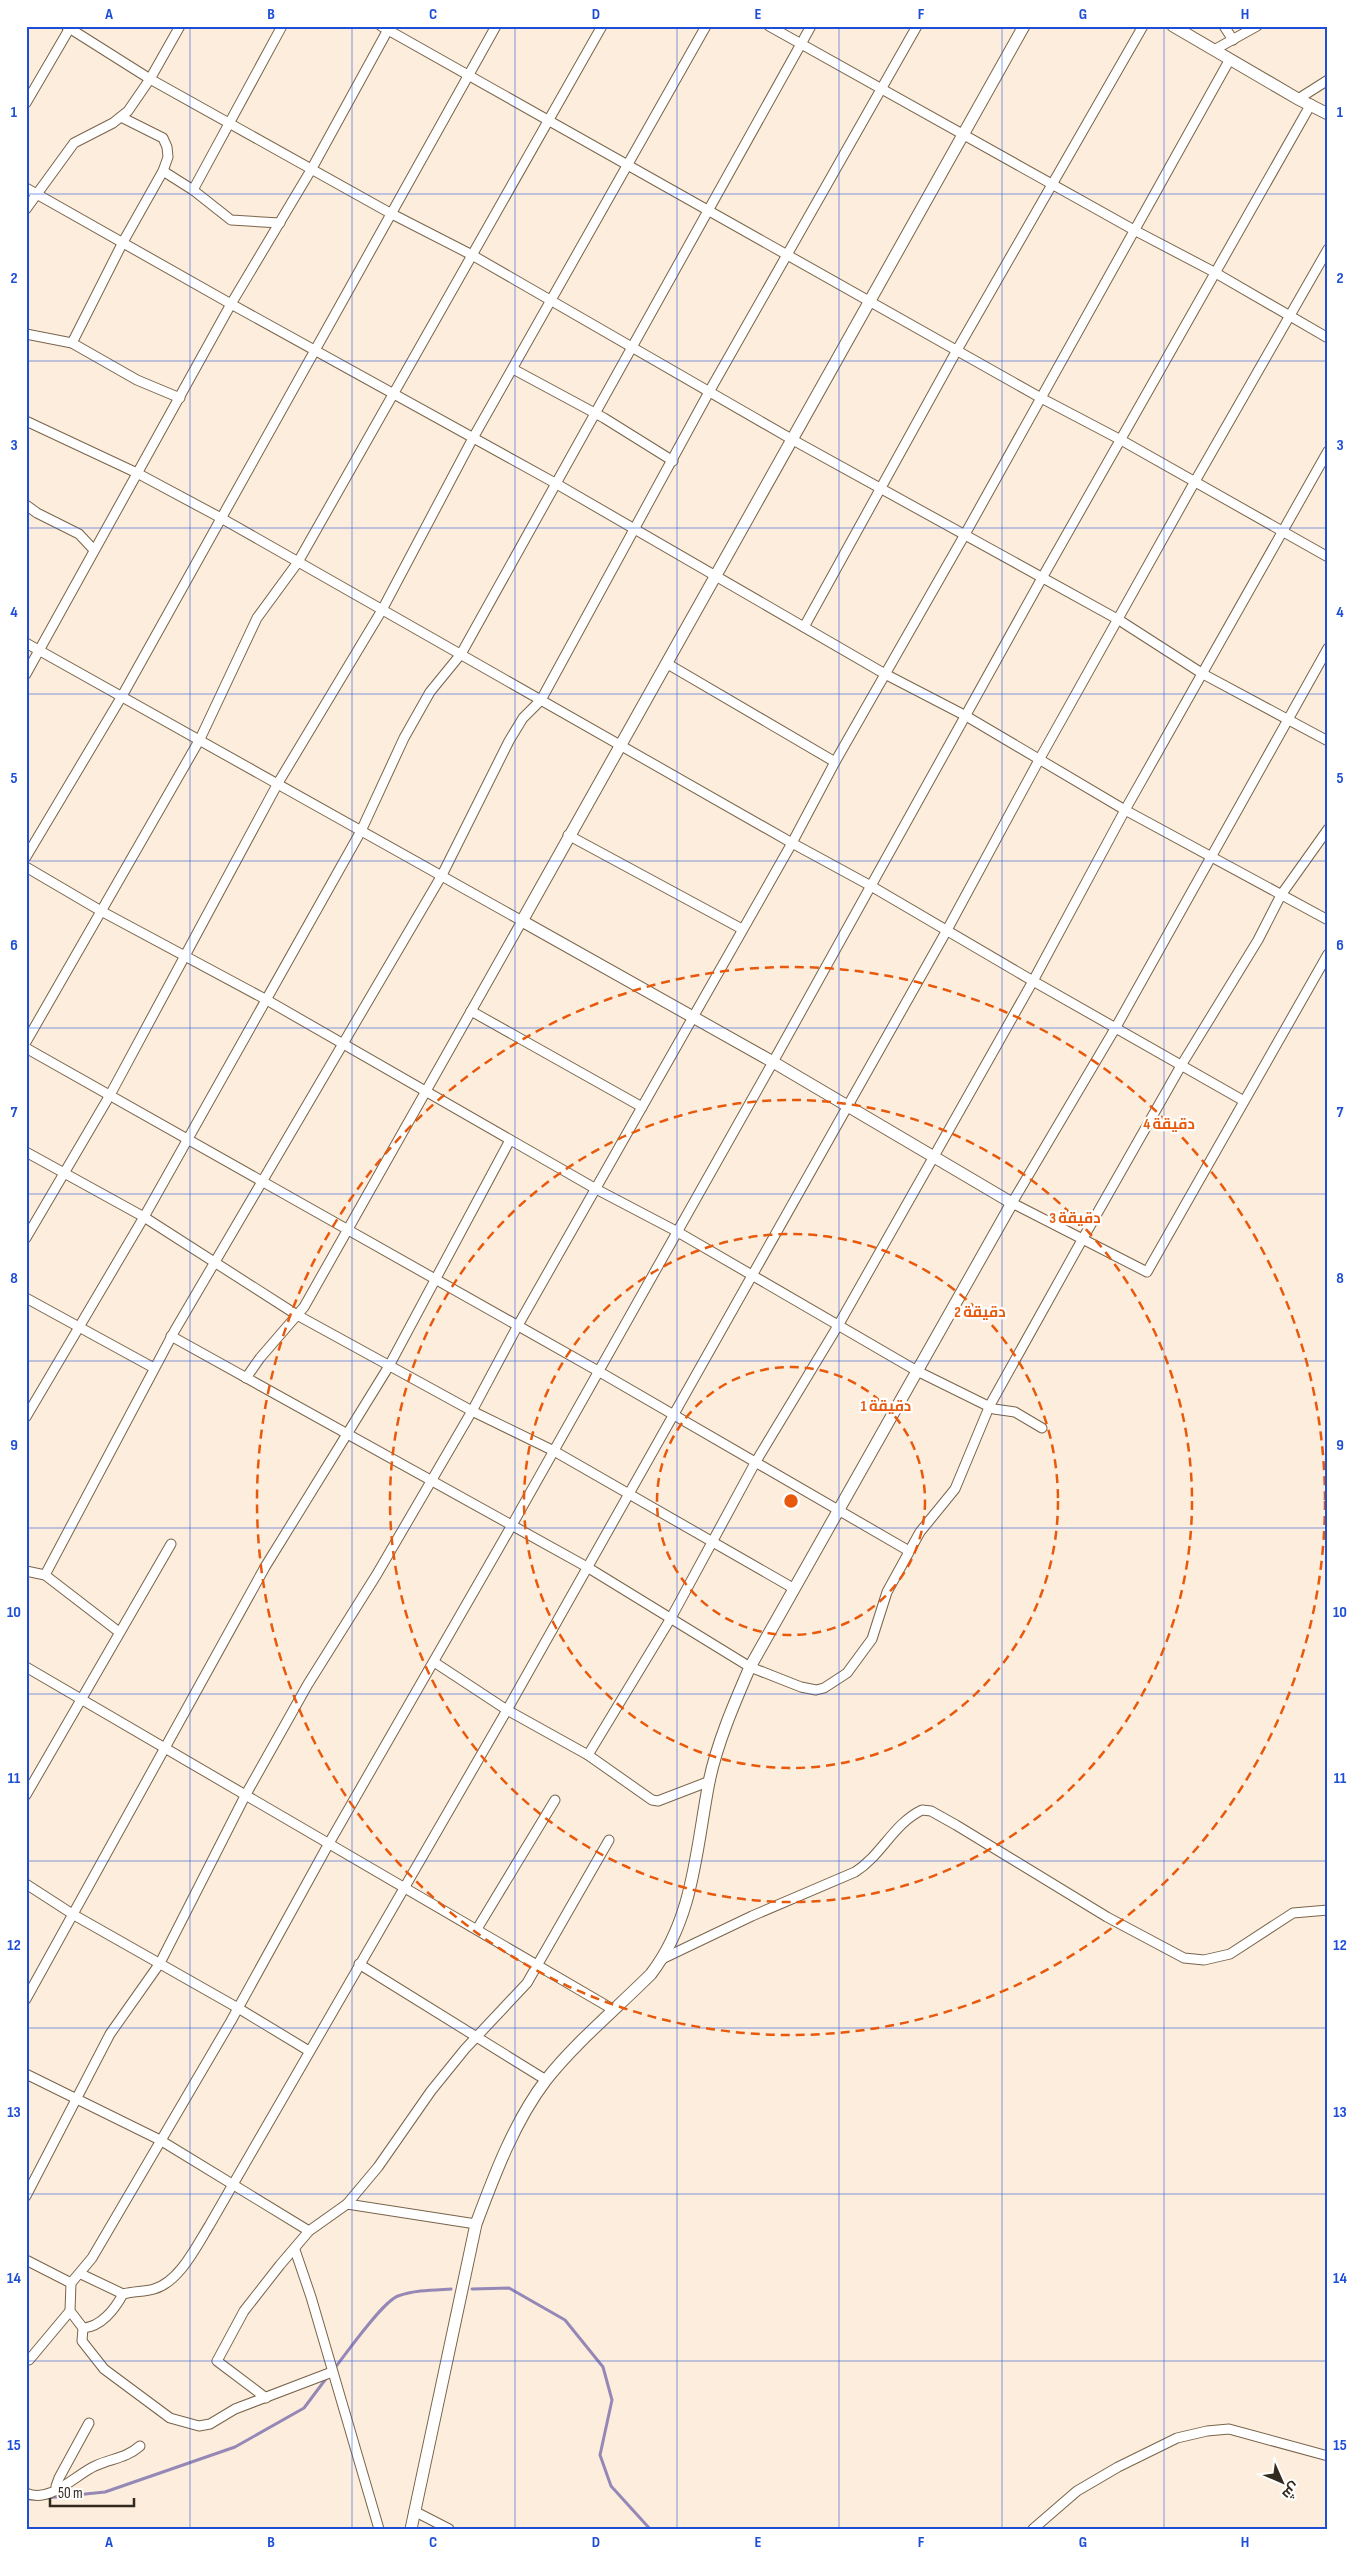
<svg xmlns="http://www.w3.org/2000/svg" width="1354" height="2555" viewBox="0 0 1354 2555" font-family="'Sofia Sans Condensed',Cairo,sans-serif">
<style>
.lines{fill:none;stroke-linecap:round;stroke-linejoin:round}
.stream{stroke:#9588b7;stroke-width:3}
.minor-casing{stroke:#79644a;stroke-width:11}
.tertiary-casing{stroke:#79644a;stroke-width:13}
.minor{stroke:#fff;stroke-width:9}
.tertiary{stroke:#fff;stroke-width:11}
.grid{fill:none;stroke:#1d4ed8;stroke-width:1;stroke-opacity:0.55}
.ring{fill:none;stroke:#e8590c;stroke-width:2.5;stroke-dasharray:9 6}
.centre{fill:#e8590c;stroke:#fff;stroke-width:2.5}
.ring-label{font-size:15px;text-anchor:middle;font-weight:bold;fill:#e8590c;stroke:#fff;stroke-width:4.5;stroke-linejoin:round;paint-order:stroke}
.neatline{fill:none;stroke:#1d4ed8;stroke-width:2}
.grid-label{font-size:16px;text-anchor:middle;font-weight:bold;fill:#1d4ed8}
</style>
<rect width="100%" height="100%" fill="#fceddc"/>
<g class="lines">
<g class="stream">
<polyline points="472,2289 509,2288 565,2320 603,2367 612,2400 600,2455 611,2486 650,2529"/>
<path d="M 334,2369 C 345,2355 383,2301 398,2296 C 415,2290 433,2290 451,2289"/>
<polyline points="46,2498 105,2492 235,2447 304,2408 328,2376"/>
<polyline points="26,2499 35,2499"/>
</g>
<defs>
<g id="minor">
<polyline points="66,26 150,79 390,213 472,255 793,440 1119,620 1203,674 1328,741"/>
<polyline points="381,26 1041,398 1121,440 1328,557"/>
<polyline points="769,26 1134,230 1214,272 1328,338"/>
<polyline points="1224,26 1233,40"/>
<polyline points="1214,50 1257,26"/>
<polyline points="1298,99 1328,80"/>
<polyline points="26,103 71,26"/>
<polyline points="163,171 193,190 231,220 280,223"/>
<polyline points="26,188 231,304 555,483 885,674 966,716 1125,810 1328,920"/>
<polyline points="193,190 282,26"/>
<polyline points="26,209 74,143 113,123 128,111 150,79 180,26"/>
<polyline points="26,334 72,343 137,380 180,398"/>
<polyline points="72,343 123,242 163,171 168,157 167,147 163,138 121,117"/>
<polyline points="513,369 604,418 673,461"/>
<polyline points="26,421 137,473 221,518 792,843 871,886 1033,981 1244,1101"/>
<polyline points="26,505 37,513 79,534 94,550"/>
<polyline points="804,627 957,350 1143,26"/>
<polyline points="26,643 522,921 304,1307 260,1358 246,1378"/>
<polyline points="1328,648 1116,1027 1012,1203 1147,1272 1328,954"/>
<polyline points="666,663 835,762"/>
<polyline points="26,674 231,304 311,170 390,26"/>
<polyline points="568,835 742,929"/>
<polyline points="26,857 122,696 496,26"/>
<polyline points="26,867 101,911 265,999 596,1189 676,1231 917,1371 994,1409 1015,1412 1042,1428"/>
<polyline points="471,1011 642,1107"/>
<polyline points="26,1042 200,739 257,618 298,562 602,26"/>
<polyline points="26,1048 598,1371 909,1551"/>
<polyline points="26,1152 144,1217 297,1315 472,1411 554,1451 793,1588"/>
<polyline points="26,1238 110,1095 278,783 382,610 473,438 706,26"/>
<polyline points="26,1298 154,1368"/>
<polyline points="171,1336 587,1567 750,1667 801,1687 816,1690 824,1688 847,1673 872,1639 887,1592 920,1532 955,1489 990,1405 1082,1240 1182,1064 1258,940 1281,895 1328,829"/>
<polyline points="26,1417 144,1217 361,831 404,738 430,692 461,654 811,26"/>
<polyline points="26,1571 45,1575 119,1632"/>
<polyline points="45,1575 175,1330 442,875 509,741 523,718 541,700 709,392 917,26"/>
<polyline points="434,1662 507,1710 588,1755 652,1800 658,1801 710,1781"/>
<polyline points="26,1667 614,2010"/>
<polyline points="588,1755 671,1618 755,1463 839,1324 933,1158 1033,981 1125,810 1328,451"/>
<polyline points="26,1795 171,1544"/>
<polyline points="26,1884 74,1915 238,2008 309,2051"/>
<polyline points="477,1929 555,1800"/>
<path d="M 662,1959 L 752,1916 L 855,1872 C 881,1856 894,1823 922,1810 L 931,1811 L 956,1825 L 1107,1917 L 1184,1958 L 1204,1960 L 1230,1954 L 1293,1913 L 1328,1910"/>
<polyline points="359,1964 546,2080"/>
<polyline points="26,1999 265,1567 389,1366 510,1140"/>
<polyline points="26,2074 160,2140 309,2231"/>
<polyline points="26,2196 110,2034 160,1963 245,1796 308,1684 377,1574 472,1411 517,1327 792,843 835,762 964,536 1230,59"/>
<polyline points="347,2204 476,2224"/>
<polyline points="295,2250 311,2297 379,2529"/>
<polyline points="26,2260 71,2283"/>
<polyline points="81,2274 123,2294"/>
<path d="M 83,2328 C 101,2327 115,2309 123,2294 C 134,2291 144,2292 154,2289 C 179,2282 196,2247 209,2226 L 507,1710 L 947,930 L 1039,760 L 1194,483 L 1328,249"/>
<polyline points="29,2360 70,2311"/>
<polyline points="332,2372 235,2409 210,2424 199,2426 170,2418 104,2369 82,2341 83,2328 70,2311 71,2283 92,2258 231,2021 328,1845 512,1525 773,1062 1042,578 1311,104"/>
<polyline points="266,2398 217,2361 244,2311 280,2265 309,2231 347,2204 378,2167 431,2091 465,2049 527,1983 609,1840"/>
<polyline points="58,2489 56,2486 59,2478 89,2423"/>
<path d="M 26,2493 C 50,2504 75,2475 95,2466 C 112,2458 125,2459 140,2446"/>
<polyline points="414,2511 449,2529"/>
<polyline points="1033,2529 1077,2491 1118,2467 1177,2438 1207,2431 1229,2429 1328,2456"/>
</g>
<g id="tertiary">
<polyline points="1173,26 1298,99 1328,114"/>
<path d="M 411,2529 L 476,2224 C 494,2176 514,2122 546,2080 C 575,2043 617,2008 651,1974 C 694,1918 696,1849 709,1782 C 717,1743 734,1704 750,1667 L 1012,1203 L 773,1062 L 522,921 L 1024,26"/>
</g>
</defs>
<use href="#minor" class="minor-casing"/>
<use href="#tertiary" class="tertiary-casing"/>
<use href="#minor" class="minor"/>
<use href="#tertiary" class="tertiary"/>
</g>
<path class="grid" d="M 190,26 L 190,2529M 352,26 L 352,2529M 515,26 L 515,2529M 677,26 L 677,2529M 839,26 L 839,2529M 1002,26 L 1002,2529M 1164,26 L 1164,2529M 26,194 L 1328,194M 26,361 L 1328,361M 26,528 L 1328,528M 26,694 L 1328,694M 26,861 L 1328,861M 26,1028 L 1328,1028M 26,1194 L 1328,1194M 26,1361 L 1328,1361M 26,1528 L 1328,1528M 26,1694 L 1328,1694M 26,1861 L 1328,1861M 26,2028 L 1328,2028M 26,2194 L 1328,2194M 26,2361 L 1328,2361"/>
<g class="ring">
<circle cx="791" cy="1501" r="134"/>
<circle cx="791" cy="1501" r="267"/>
<circle cx="791" cy="1501" r="401"/>
<circle cx="791" cy="1501" r="534"/>
</g>
<circle cx="791" cy="1501" r="8" class="centre"/>
<g class="ring-label">
<text x="1169" y="1129">4 دقيقة</text>
<text x="1075" y="1223">3 دقيقة</text>
<text x="980" y="1317">2 دقيقة</text>
<text x="886" y="1411">1 دقيقة</text>
</g>
<rect width="1354" height="2555" fill="none" stroke="#ffffff" stroke-width="55"/>
<g transform="translate(1282 2482) rotate(135)" stroke="#ffffff" stroke-width="4" paint-order="stroke">
<path d="M0-4L9 19L0 12L-9 19Z" fill="#332a1f"/>
<text y="-8" font-size="14" font-weight="bold" text-anchor="middle" fill="#332a1f">ش</text>
</g>
<path d="M50 2498v8h84v-8" fill="none" stroke="#332a1f" stroke-width="2.5"/>
<text x="58" y="2498" font-size="15" fill="#332a1f" stroke="#ffffff" stroke-width="4" paint-order="stroke">50 m</text>
<rect x="28" y="28" width="1298" height="2500" class="neatline"/>
<g class="grid-label">
<text x="109" y="19">A</text>
<text x="271" y="19">B</text>
<text x="433" y="19">C</text>
<text x="596" y="19">D</text>
<text x="758" y="19">E</text>
<text x="921" y="19">F</text>
<text x="1083" y="19">G</text>
<text x="1245" y="19">H</text>
<text x="14" y="117">1</text>
<text x="1340" y="117">1</text>
<text x="14" y="283">2</text>
<text x="1340" y="283">2</text>
<text x="14" y="450">3</text>
<text x="1340" y="450">3</text>
<text x="14" y="617">4</text>
<text x="1340" y="617">4</text>
<text x="14" y="783">5</text>
<text x="1340" y="783">5</text>
<text x="14" y="950">6</text>
<text x="1340" y="950">6</text>
<text x="14" y="1117">7</text>
<text x="1340" y="1117">7</text>
<text x="14" y="1283">8</text>
<text x="1340" y="1283">8</text>
<text x="14" y="1450">9</text>
<text x="1340" y="1450">9</text>
<text x="14" y="1617">10</text>
<text x="1340" y="1617">10</text>
<text x="14" y="1783">11</text>
<text x="1340" y="1783">11</text>
<text x="14" y="1950">12</text>
<text x="1340" y="1950">12</text>
<text x="14" y="2117">13</text>
<text x="1340" y="2117">13</text>
<text x="14" y="2283">14</text>
<text x="1340" y="2283">14</text>
<text x="14" y="2450">15</text>
<text x="1340" y="2450">15</text>
<text x="109" y="2547">A</text>
<text x="271" y="2547">B</text>
<text x="433" y="2547">C</text>
<text x="596" y="2547">D</text>
<text x="758" y="2547">E</text>
<text x="921" y="2547">F</text>
<text x="1083" y="2547">G</text>
<text x="1245" y="2547">H</text>
</g>
</svg>
